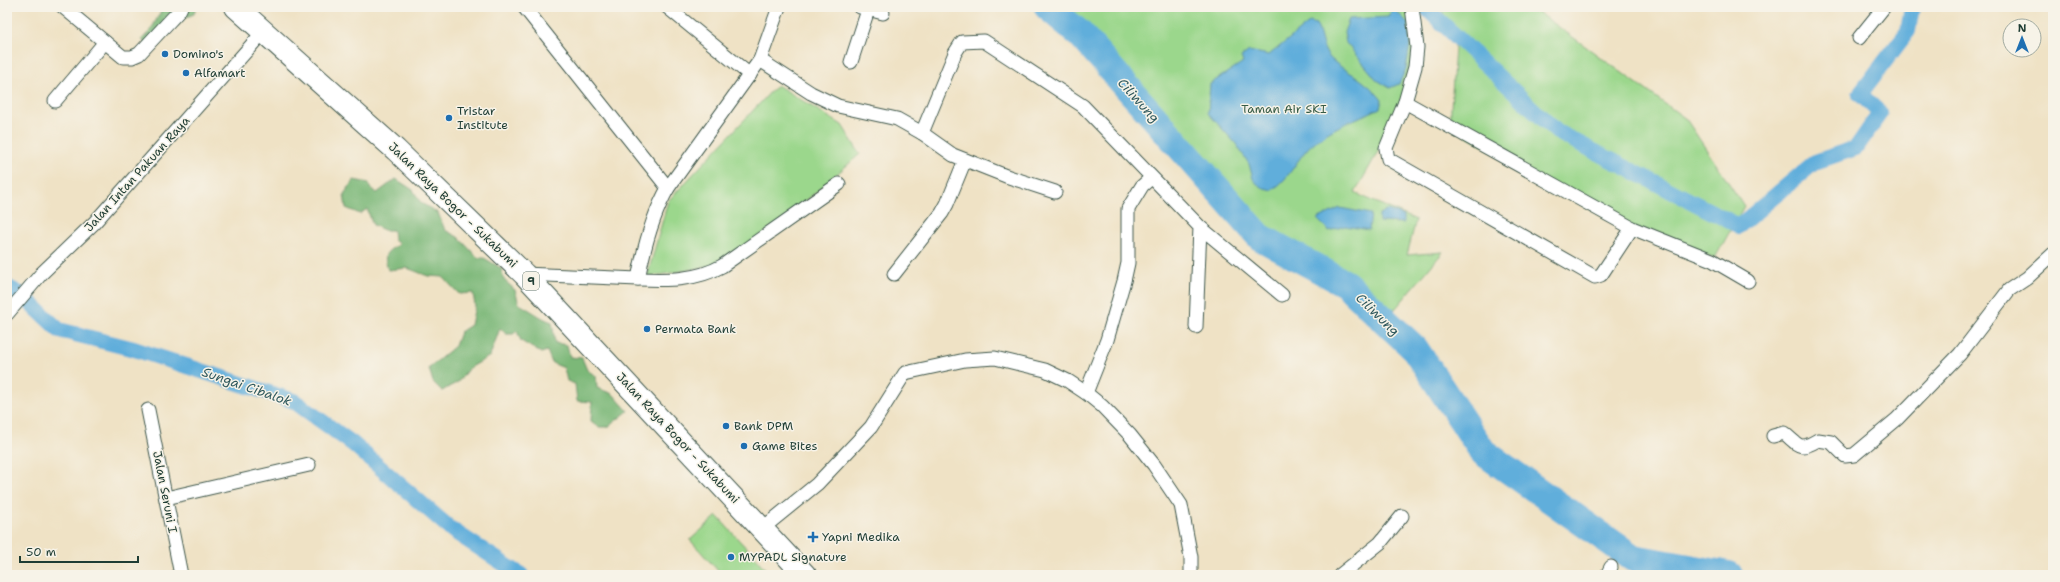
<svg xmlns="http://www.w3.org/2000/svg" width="2060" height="582" viewBox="0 0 2060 582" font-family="'Shantell Sans',sans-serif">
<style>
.green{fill:#9bd78c;stroke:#5d8a60}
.forest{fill:#7cb878;stroke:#4e7a56}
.water{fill:#61aedb;stroke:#407688}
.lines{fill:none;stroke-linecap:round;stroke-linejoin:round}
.canal{stroke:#61aedb;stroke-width:16}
.river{stroke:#61aedb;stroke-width:28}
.minor-casing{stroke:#3e564a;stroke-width:15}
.trunk-casing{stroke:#3e564a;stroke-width:24}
.minor{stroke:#fff;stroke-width:13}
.trunk{stroke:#fff;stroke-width:22}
.poi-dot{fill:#1f6fb2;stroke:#f7f3e8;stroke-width:1.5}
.labels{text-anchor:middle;stroke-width:3;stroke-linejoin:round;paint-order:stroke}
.shield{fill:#f7f3e8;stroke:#60746a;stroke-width:1}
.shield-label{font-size:11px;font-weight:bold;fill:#1f3d34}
.poi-label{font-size:12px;fill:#1f3d34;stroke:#f7f3e8;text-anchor:start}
.park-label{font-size:12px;fill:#385c46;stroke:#f7f3e8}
.street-label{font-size:12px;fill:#1f3d34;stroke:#f7f3e8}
.water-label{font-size:13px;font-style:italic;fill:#30595e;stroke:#f7f3e8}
</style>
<rect width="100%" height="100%" fill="#f7f3e8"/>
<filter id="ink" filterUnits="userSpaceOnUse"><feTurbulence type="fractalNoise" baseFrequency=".025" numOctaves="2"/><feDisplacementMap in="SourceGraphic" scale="8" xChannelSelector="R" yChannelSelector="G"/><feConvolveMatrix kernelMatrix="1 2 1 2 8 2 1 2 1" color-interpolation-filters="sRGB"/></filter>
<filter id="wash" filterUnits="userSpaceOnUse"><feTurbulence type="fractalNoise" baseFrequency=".012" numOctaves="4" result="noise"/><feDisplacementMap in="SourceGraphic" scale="16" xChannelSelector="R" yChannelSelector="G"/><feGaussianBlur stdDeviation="0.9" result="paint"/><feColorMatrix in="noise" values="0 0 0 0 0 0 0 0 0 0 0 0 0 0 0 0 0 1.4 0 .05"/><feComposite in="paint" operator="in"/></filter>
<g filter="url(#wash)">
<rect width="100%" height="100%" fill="#efe2c5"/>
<g class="green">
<path d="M 1045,7 L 1406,7 C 1409,18 1415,32 1415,43 C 1412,99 1381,145 1355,193 L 1416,220 L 1407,255 L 1443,252 L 1385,321 L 1346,284 L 1260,237 L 1080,34 Z"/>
<polygon points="1441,7 1531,7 1686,119 1744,206 1715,258 1630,232 1450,126 1455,45"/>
<polygon points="777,85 842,125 860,154 778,225 710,266 647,277 668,201"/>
<polygon points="717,516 771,575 722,575 690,540"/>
</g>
<g class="forest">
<polygon points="163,7 196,7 194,14 184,18 179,25 174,26 148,48 142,39 151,30"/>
<path d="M 396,179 L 413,190 L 421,203 L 438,213 L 445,230 L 458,237 L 478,258 L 484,258 L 501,268 L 504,280 L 515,290 L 519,304 C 531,310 540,318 552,322 L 555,343 L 567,345 L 570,357 L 582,358 L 587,370 L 596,376 L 597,388 L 613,394 L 628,411 L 608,427 L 599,427 L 591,421 L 592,402 L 577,401 L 575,384 L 567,381 L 564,368 L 552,363 L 547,351 L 541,353 L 521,341 L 517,331 L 513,334 L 506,334 L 500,328 L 490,356 L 468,369 L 458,382 L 442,391 L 433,382 L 429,368 L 455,346 L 460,332 L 471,325 L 475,306 L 473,293 L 459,294 L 443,277 L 428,276 L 407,268 L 388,270 C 383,253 385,253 399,244 L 394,240 L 393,230 L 384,230 L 373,225 L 367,209 L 360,214 L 346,208 L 344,194 L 354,180 L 369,183 L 370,188 L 377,193 Z"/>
</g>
<g class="water">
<polygon points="1393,8 1408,23 1410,45 1406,69 1399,84 1390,88 1377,80 1346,43 1344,32 1349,19 1388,17"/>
<path d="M 1310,22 L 1316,24 C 1322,35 1321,48 1330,58 C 1341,69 1355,74 1366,84 C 1372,88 1377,94 1382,100 L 1380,108 C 1355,120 1331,127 1310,146 C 1297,159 1288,181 1272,190 L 1260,187 L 1253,179 L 1249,164 L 1236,144 L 1208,113 L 1210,84 L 1243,62 L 1241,57 L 1249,51 L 1269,55 Z"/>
<polygon points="1340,208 1371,214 1369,230 1345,226 1329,231 1317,219"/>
<polygon points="1388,210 1404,216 1404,223 1379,222 1379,214"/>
</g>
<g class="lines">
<g class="canal">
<polyline points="1425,7 1557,132 1739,226 1815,162 1856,148 1880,113 1860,94 1908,31 1912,7"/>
<polyline points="7,287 22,295 59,330 134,349 294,401 353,444 452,530 521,575"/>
</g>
<polyline class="river" points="1048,7 1080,34 1260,237 1346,284 1415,349 1483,452 1633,558 1729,575"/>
</g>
</g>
<g filter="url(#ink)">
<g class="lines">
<defs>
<g id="minor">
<polyline points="63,7 123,57 132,57 139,54 179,11 181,7"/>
<polyline points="524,7 668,188"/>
<polyline points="667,7 750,75"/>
<polyline points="860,7 883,13"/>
<polyline points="1412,7 1417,47 1415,67 1405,102 1386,148 1388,159 1595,277 1601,275 1632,228"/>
<polyline points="1859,38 1884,7"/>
<polyline points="760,60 811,93 838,106 897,119 922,133 953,155 1006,176 1055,192"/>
<polyline points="851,62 868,10"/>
<polyline points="55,101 105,42"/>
<polyline points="1405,102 1632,228 1712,260 1748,281"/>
<polyline points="922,133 955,53 962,42 984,41 1083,106 1200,227 1196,327"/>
<polyline points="1200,227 1282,295"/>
<path d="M 524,274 L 638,279 C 644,247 652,216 668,188 L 760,60 L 779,7"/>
<polyline points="894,274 942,213 947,204 965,160"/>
<path d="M 638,279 C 668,280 695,281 722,266 L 839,184"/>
<polyline points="7,314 42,273 94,223 264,31"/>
<polyline points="1086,393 1107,340 1124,281 1128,263 1128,209 1142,186 1151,178"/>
<polyline points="148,410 181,575"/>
<path d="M 1773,436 L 1784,433 C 1800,446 1799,451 1818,440 L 1831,442 L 1845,456 L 1854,455 L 1897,419 L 1960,354 L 2009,290 L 2027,278 L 2053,254"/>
<polyline points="166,498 309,465"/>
<polyline points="763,528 817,484 871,427 905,373 965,360 995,358 1045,370 1068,381 1086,393 1102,406 1130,435 1154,465 1181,505 1191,557 1191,575"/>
<polyline points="1340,575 1380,543 1402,516"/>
<polyline points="1607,575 1611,567"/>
</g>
<polyline id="trunk" points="236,7 396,150 524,274 805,575"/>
</defs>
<use href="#minor" class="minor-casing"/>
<use href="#trunk" class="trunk-casing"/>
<use href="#minor" class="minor"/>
<use href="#trunk" class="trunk"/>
</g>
</g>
<g class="poi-dot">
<circle cx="165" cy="54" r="4"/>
<circle cx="186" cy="73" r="4"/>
<circle cx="449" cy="118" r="4"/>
<circle cx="647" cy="329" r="4"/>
<circle cx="726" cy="426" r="4"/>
<circle cx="744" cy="446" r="4"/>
<path d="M811 531h4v4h4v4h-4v4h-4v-4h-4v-4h4z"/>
<circle cx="731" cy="557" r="4"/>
</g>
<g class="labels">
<rect class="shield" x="523" y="272" width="16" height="18" rx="3"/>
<g class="shield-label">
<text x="531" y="285">9</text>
</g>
<g class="poi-label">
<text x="173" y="58">Domino's</text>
<text x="194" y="77">Alfamart</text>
<text x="457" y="115">Tristar<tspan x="457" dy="14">Institute</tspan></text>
<text x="655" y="333">Permata Bank</text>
<text x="734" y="430">Bank DPM</text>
<text x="752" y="450">Game Bites</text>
<text x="822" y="541">Yapni Medika</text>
<text x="739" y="561">MYPADL Signature</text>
</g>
<g class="park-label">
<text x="1284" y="113">Taman Air SKI</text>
</g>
<g class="street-label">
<text transform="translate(137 174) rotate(-48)" y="4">Jalan Intan Pakuan Raya</text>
<text transform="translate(453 205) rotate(44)" y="4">Jalan Raya Bogor - Sukabumi</text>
<text transform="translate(678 438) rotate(47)" y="4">Jalan Raya Bogor - Sukabumi</text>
<text transform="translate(165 492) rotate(79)" y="4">Jalan Seruni I</text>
</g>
<g class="water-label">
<text transform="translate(1139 100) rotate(48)" y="5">Ciliwung</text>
<text transform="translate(1378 314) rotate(44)" y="5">Ciliwung</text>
<text transform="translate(247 386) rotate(19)" y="5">Sungai Cibalok</text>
</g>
</g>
<rect width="2060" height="582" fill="none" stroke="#f7f3e8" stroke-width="24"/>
<g transform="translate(2022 38)"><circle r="19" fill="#f7f3e8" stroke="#a1aaa0"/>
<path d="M0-3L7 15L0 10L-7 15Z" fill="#1f6fb2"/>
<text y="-6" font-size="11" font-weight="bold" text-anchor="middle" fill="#1f3d34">N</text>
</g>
<path d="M20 556v6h118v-6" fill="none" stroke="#1f3d34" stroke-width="2"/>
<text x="26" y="556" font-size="12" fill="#1f3d34" stroke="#f7f3e8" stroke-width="3" paint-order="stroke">50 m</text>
</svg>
